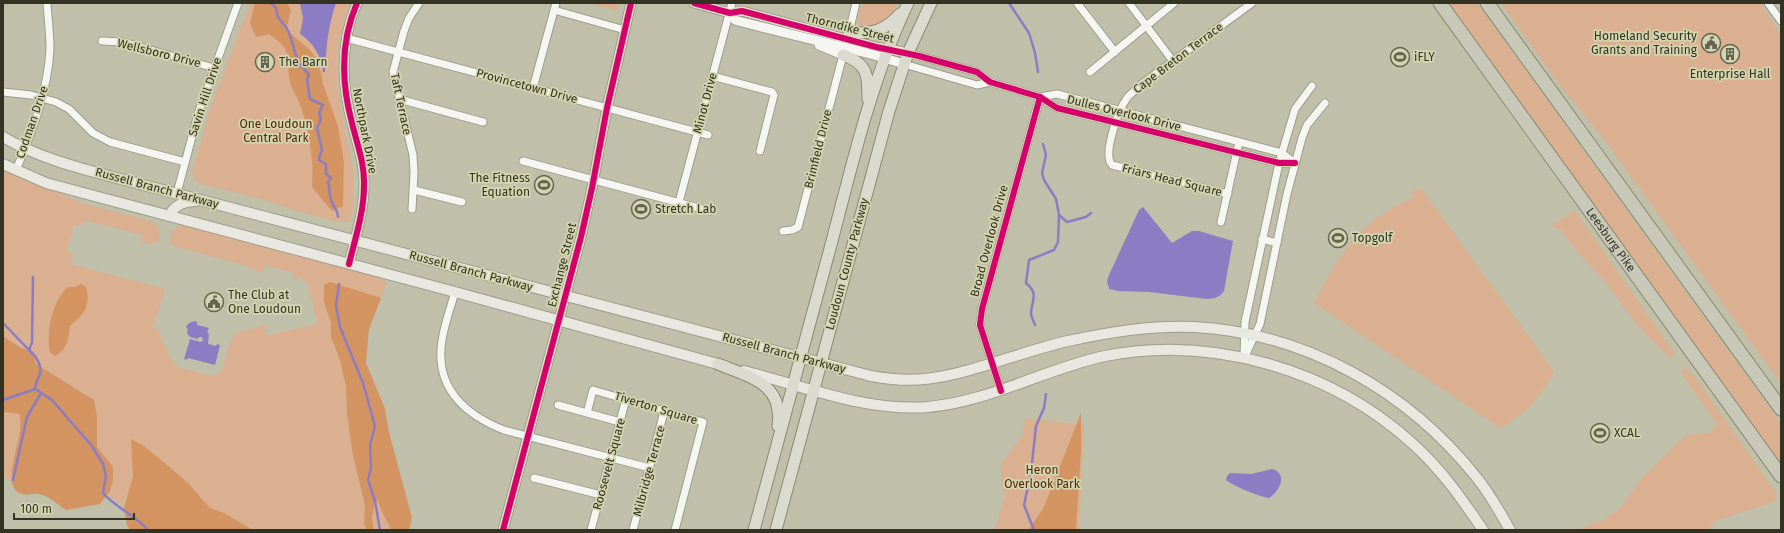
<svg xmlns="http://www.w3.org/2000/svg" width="1784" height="533" viewBox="0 0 1784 533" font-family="'Fira Sans',sans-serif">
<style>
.green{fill:#dab090}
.forest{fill:#d39461}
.water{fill:#8b7cc4}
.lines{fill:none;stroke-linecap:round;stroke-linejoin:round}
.stream{stroke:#8b7cc4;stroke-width:2.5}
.minor-casing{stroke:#9d9d8c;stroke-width:9}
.tertiary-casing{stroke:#9d9d8c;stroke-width:11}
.secondary-casing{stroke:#9d9d8c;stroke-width:12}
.primary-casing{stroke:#8a8a72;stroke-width:13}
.motorway-casing{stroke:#8a8a72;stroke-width:15}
.minor{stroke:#f5f5f2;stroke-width:7}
.tertiary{stroke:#f5f5f2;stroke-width:9}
.secondary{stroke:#e8e8e0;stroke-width:10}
.primary{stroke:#dadacf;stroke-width:11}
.motorway{stroke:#c8c8b8;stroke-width:13}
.cycleway-casing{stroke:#d4d5ae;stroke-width:8}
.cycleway{stroke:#d6006c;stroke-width:6}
.labels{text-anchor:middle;stroke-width:3.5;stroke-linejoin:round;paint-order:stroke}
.street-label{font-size:12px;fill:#323323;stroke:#d4d5ae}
.poi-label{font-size:12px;fill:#323323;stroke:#d4d5ae;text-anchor:start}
.park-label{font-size:12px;fill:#54270a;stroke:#d4d5ae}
</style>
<rect width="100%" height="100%" fill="#bfbfaa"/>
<g class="green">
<polygon points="250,3 350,3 344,20 345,22 342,33 340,34 337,59 337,86 353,169 353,204 354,206 350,222 334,221 289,209 272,202 198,183 193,179 193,170 210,109"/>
<polygon points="589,3 619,3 617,11"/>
<polygon points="864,3 898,3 890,17 874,29 861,27 858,23 860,8 863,7"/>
<polygon points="1449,3 1477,3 1781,424 1781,465"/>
<polygon points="1501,3 1760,3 1781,35 1781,384 1604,139 1561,87"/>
<path d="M 3,169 L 82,203 L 153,222 C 159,227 161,232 159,240 C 153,245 147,244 140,241 L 141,235 L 84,220 L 82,225 L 74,225 L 67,251 L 73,254 L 71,264 L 165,289 L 153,328 L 159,330 L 159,333 L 171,359 L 176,365 L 181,368 L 213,376 L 220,373 L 222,369 L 233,335 L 242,331 L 266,325 L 267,326 L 265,334 L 270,335 L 316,324 L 317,322 L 308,285 L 300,276 L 295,281 L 293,279 L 294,273 L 267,266 L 263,266 L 263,272 L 258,272 L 243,265 L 173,246 L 170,244 L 172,231 L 179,226 L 184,226 L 372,275 L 387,282 L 381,298 L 357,292 L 324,302 L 331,323 L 331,337 L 340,360 L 346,387 L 347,414 L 353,456 L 365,505 L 364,524 L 367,530 L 253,530 L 224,513 L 210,508 L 188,483 L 144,446 L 132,466 L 133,477 L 131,487 L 126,497 L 124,507 L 108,495 L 110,491 L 104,455 L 97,447 L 96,434 L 87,395 L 36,364 L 32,351 L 21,348 L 3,336 Z"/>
<path d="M 1421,188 L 1554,371 C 1541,398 1525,414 1500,428 L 1314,303 C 1340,252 1360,221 1414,197 L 1412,192 Z"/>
<polygon points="1575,211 1675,354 1670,358 1637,325 1606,283 1578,253 1561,230 1550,226"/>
<polygon points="1684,367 1696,378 1778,496 1773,502 1715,521 1708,530 1580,530 1588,525 1602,521 1621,507 1641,479 1686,435 1709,433 1717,424 1681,373"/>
<path d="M 3,412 L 19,414 C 25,430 13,463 11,482 L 3,477 Z"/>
<polygon points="1025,418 1084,425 1079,530 995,530 1005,494 1001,482 1001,464 1023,434"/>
<path d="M 374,500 L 378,501 C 381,512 387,520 391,530 L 374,530 L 372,518 Z"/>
</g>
<g class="forest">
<path d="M 255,3 L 287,3 L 291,10 L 287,27 L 291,34 L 308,48 L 317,59 L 321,73 L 323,84 L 338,126 L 344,163 L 343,206 L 332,211 L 312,187 C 314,158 309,129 299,102 C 296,95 292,90 290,82 C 287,71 290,59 285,49 C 282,43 274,38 269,34 L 256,37 L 250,23 Z"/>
<path d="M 330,282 L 381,298 L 369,329 L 366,363 L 385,409 L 389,432 L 412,518 L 409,530 L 391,530 C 387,520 381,512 378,501 L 375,501 L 372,518 L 374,530 L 367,530 L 364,524 L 365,505 L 353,456 L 347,414 L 346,387 L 340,360 L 331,337 L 331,323 L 324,302 L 324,285 Z"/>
<path d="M 81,284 L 86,287 C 91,306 85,313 70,326 C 68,339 68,349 55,356 L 50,352 C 46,333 52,300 68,287 L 75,287 Z"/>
<path d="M 3,336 L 21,348 L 32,351 L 36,364 L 94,400 L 97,416 L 97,447 L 113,467 L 113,480 L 110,491 L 100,504 L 66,510 C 58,505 48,495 39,494 C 32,493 25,497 18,492 C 0,480 27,433 19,414 L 3,412 Z"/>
<polygon points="1081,413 1081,451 1076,530 1028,530 1043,509"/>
<polygon points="131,439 144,446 167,465 188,483 210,508 224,513 253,530 130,530 127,525 124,507 133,477"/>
</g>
<g class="water">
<path d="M 300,3 L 336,3 C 328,26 326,48 325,72 L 323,72 C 321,56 314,43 300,34 L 303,18 Z"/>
<path d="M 1143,207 L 1172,243 L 1192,231 L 1199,231 L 1233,241 L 1224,291 C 1219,298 1215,298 1207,299 L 1149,292 L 1118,291 L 1109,289 L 1107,281 L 1109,275 L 1139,210 Z"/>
<polygon points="196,321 197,322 197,325 209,328 207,332 209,334 208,344 216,346 217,344 220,345 215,365 188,358 187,360 184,359 190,339 200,342 203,341 202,337 199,337 198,339 190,337 187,333 188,329 186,328 187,325 191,322"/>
<path d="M 1272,469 C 1289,474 1279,492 1269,498 C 1258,496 1235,487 1226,480 L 1227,476 L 1230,473 L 1251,474 Z"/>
</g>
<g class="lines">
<g class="stream">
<path d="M 271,3 L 276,8 C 277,23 285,21 289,33 C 293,42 294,53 299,63 C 302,68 306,70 309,75 L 307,79 L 310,99 L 323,105 L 319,113 L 321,119 L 317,128 L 322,150 L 319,158 L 319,160 L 326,164 L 326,174 L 331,178 L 328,182 C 330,189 329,196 332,202 C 334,208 338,210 338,217"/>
<polyline points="1009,3 1029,33 1035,53 1038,72"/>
<polyline points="1059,215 1067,222 1086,217 1091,213"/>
<path d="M 33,277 L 32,343 L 30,347 L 30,351 C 36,356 42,365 40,374 C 38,380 36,380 35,389"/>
<polyline points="339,284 336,306 340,327 363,383 375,426 370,445 371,468 368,480 375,501 380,530"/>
<polyline points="3,323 30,351"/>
<path d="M 1035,325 C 1034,322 1031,317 1031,313 C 1032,299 1039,294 1026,283 L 1029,260 L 1054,250 L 1058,242 L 1059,215 L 1056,199 L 1044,180 L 1042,173 L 1046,155 L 1043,144"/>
<path d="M 3,400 L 35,389 L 52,400 L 92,446 L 103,464 L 106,476 L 103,493 C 116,508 135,515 148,530"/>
<polyline points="13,480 27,417 41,393"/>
<polyline points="1034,530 1024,505 1031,473 1036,426 1044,408 1046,394"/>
</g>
<defs>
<g id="minor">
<polyline points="1077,3 1115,52"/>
<polyline points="1129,3 1173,61"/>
<polyline points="1768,3 1781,21"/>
<polyline points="554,10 625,30"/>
<polyline points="849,32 856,3"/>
<polyline points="346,38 708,135"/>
<polyline points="102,41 123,42 214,68"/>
<polyline points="908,53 977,72 990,82 1040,97 1057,108 1279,163 1295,163"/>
<polyline points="904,64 977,85 990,82"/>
<polyline points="1090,72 1174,3"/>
<polyline points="712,76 772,92 774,95 760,151"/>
<polyline points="533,88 556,3"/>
<polyline points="3,92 31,95 56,102 69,109 93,133 110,142 185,162"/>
<polyline points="1040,97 1057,94 1282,153 1295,163"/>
<polyline points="399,99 483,122"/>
<polyline points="523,161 710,211"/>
<path d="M 16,170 C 32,132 48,91 50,49 C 50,34 48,18 47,3"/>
<polyline points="414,190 462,202"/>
<polyline points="177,193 198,114 238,3"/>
<path d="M 1228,194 L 1112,165 C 1102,154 1119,109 1127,98 C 1132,92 1138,88 1143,83 L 1252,3"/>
<polyline points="679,202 732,3"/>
<polyline points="412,209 414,173 413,155 393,72 404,31 409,18 419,3"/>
<polyline points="1221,222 1239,142"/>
<polyline points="783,231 792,230 798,227 843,55"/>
<polyline points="1262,239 1277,243"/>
<path d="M 455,292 C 450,310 442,330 441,349 C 438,391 468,416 504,430 L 650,468"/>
<polyline points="1245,356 1260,324 1287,194 1302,138 1307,125 1325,103"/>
<polyline points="1244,358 1245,322 1279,163 1295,109 1312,86"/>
<polyline points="1001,391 980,325 982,309 1040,97"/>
<polyline points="558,405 620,422"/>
<polyline points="587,413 593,390 703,422 675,530"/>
<polyline points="534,478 601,495"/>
<polyline points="591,530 626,399"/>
<polyline points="633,530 664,412"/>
</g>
<g id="tertiary">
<polyline points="694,3 730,13 742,11 876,47 908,53"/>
<polyline points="730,13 735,20 738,21 874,55 904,64"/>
<polyline points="819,45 843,55"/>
<path d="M 349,264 C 355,239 364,212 364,186 C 365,164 357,144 352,123 C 341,82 340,42 357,3"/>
<polyline points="503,530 581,237 592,188 607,108 631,3"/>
</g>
<g id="secondary">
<path d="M 3,137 C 37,157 75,167 113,177 L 871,376 C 888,379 907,381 925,379 C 972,374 1022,351 1068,341 C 1110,332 1152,325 1194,327 C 1306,333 1408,391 1477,478 C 1490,494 1500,512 1510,530"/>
<polyline points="3,164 46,183 72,190 455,292 725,366"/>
<path d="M 169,216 C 174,205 185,201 196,201"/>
<path d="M 744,371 C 803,386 867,412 928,407 C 992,401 1044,369 1105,356 C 1214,335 1332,370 1413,444 C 1441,469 1462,499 1483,530"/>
</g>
<g id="primary">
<path d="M 849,32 C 870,35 885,31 900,14"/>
<path d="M 843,55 C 868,64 868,75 868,99"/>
<path d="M 718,364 C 749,377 784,383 778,426"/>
<path d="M 754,530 C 779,434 806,338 832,241 C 853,161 872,78 908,3"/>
<polyline points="776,530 889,111 908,53 931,3"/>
</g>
<g id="motorway">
<path id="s1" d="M 1440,3 L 1781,476"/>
<polyline points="1487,3 1781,409"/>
</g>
</defs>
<use href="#minor" class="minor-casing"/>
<use href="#tertiary" class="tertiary-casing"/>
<use href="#secondary" class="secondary-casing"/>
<use href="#primary" class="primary-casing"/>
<use href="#motorway" class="motorway-casing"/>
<use href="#minor" class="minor"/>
<use href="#tertiary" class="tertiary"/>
<use href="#secondary" class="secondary"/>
<use href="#primary" class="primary"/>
<use href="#motorway" class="motorway"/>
<defs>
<g id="cycleway">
<polyline points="694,3 730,13 742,11 876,47 919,56 977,72 990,82 1040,97 1057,108 1279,163 1295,163"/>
<path d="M 349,264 C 355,239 364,212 364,186 C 365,164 357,144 352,123 C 341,82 340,42 357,3"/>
<polyline points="1001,391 980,325 982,309 1040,97"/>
<polyline points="503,530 581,237 592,188 607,108 631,3"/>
</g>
</defs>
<use href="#cycleway" class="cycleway-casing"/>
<use href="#cycleway" class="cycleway"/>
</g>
<defs>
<symbol id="civic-ring" viewBox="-11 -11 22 22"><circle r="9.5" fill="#d4d5ae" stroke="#636452" stroke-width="1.5"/><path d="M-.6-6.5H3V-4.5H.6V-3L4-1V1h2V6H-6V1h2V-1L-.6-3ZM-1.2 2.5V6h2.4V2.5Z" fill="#636452"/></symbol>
<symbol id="building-ring" viewBox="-11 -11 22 22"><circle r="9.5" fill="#d4d5ae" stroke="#636452" stroke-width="1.5"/><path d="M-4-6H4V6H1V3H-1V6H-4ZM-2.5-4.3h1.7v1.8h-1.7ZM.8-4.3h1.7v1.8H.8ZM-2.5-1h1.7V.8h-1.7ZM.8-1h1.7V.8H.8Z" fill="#636452"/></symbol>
<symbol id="stadium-ring" viewBox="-11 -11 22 22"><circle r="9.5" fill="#d4d5ae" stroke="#636452" stroke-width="1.5"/><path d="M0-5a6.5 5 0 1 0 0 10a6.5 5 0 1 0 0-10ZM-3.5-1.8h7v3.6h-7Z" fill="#636452"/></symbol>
</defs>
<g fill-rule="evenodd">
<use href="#civic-ring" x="1700" y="32" width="22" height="22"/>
<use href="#building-ring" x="1719" y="43" width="22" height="22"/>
<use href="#stadium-ring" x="1389" y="46" width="22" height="22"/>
<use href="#building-ring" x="254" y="51" width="22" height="22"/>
<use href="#stadium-ring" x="533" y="174" width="22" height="22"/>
<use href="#stadium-ring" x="630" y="198" width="22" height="22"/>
<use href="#stadium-ring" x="1327" y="227" width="22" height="22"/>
<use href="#civic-ring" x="203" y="291" width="22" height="22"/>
<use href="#stadium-ring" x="1589" y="422" width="22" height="22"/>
</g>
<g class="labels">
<g class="street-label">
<text transform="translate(850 28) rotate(14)" y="4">Thorndike Street</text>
<text transform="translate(159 53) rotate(14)" y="4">Wellsboro Drive</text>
<text transform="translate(1178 58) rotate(-37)" y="4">Cape Breton Terrace</text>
<text transform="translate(527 86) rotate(15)" y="4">Provincetown Drive</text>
<text transform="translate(205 97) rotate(-72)" y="4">Savin Hill Drive</text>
<text transform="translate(705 103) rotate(-75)" y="4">Minot Drive</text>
<text transform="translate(401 104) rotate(78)" y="4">Taft Terrace</text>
<text transform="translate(1124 113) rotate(14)" y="4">Dulles Overlook Drive</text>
<text transform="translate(32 122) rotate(-71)" y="4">Codman Drive</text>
<text transform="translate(365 131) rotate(79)" y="4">Northpark Drive</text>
<text transform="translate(818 149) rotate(-76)" y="4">Brimfield Drive</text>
<text transform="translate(1172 180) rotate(14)" y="4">Friars Head Square</text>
<text transform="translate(157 188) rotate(15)" y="4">Russell Branch Parkway</text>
<text dy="4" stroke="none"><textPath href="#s1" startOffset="292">Leesburg Pike</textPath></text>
<text transform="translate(989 241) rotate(-75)" y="4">Broad Overlook Drive</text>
<text transform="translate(847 264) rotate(-75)" y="4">Loudoun County Parkway</text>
<text transform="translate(562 265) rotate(-76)" y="4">Exchange Street</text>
<text transform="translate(471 271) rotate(15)" y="4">Russell Branch Parkway</text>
<text transform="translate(784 353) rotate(15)" y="4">Russell Branch Parkway</text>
<text transform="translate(656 408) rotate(17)" y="4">Tiverton Square</text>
<text transform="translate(609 464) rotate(-75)" y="4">Roosevelt Square</text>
<text transform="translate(649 471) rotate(-75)" y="4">Milbridge Terrace</text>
</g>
<g class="poi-label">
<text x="1697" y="40" text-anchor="end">Homeland Security<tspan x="1697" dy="14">Grants and Training</tspan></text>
<text x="1414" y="61">iFLY</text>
<text x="279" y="66">The Barn</text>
<text x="1730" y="78" text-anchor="middle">Enterprise Hall</text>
<text x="530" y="182" text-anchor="end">The Fitness<tspan x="530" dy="14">Equation</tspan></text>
<text x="655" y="213">Stretch Lab</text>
<text x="1352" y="242">Topgolf</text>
<text x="228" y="299">The Club at<tspan x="228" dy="14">One Loudoun</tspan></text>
<text x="1614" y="437">XCAL</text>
</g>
<g class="park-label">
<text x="276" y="128">One Loudoun<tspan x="276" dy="14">Central Park</tspan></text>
<text x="1042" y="474">Heron<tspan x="1042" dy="14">Overlook Park</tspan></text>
</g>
</g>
<rect width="1784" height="533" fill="none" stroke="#323323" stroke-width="8"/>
<path d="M14 513v6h120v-6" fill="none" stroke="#323323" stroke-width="2"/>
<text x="20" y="513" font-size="12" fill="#323323" stroke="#d4d5ae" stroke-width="3" paint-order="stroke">100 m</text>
</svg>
